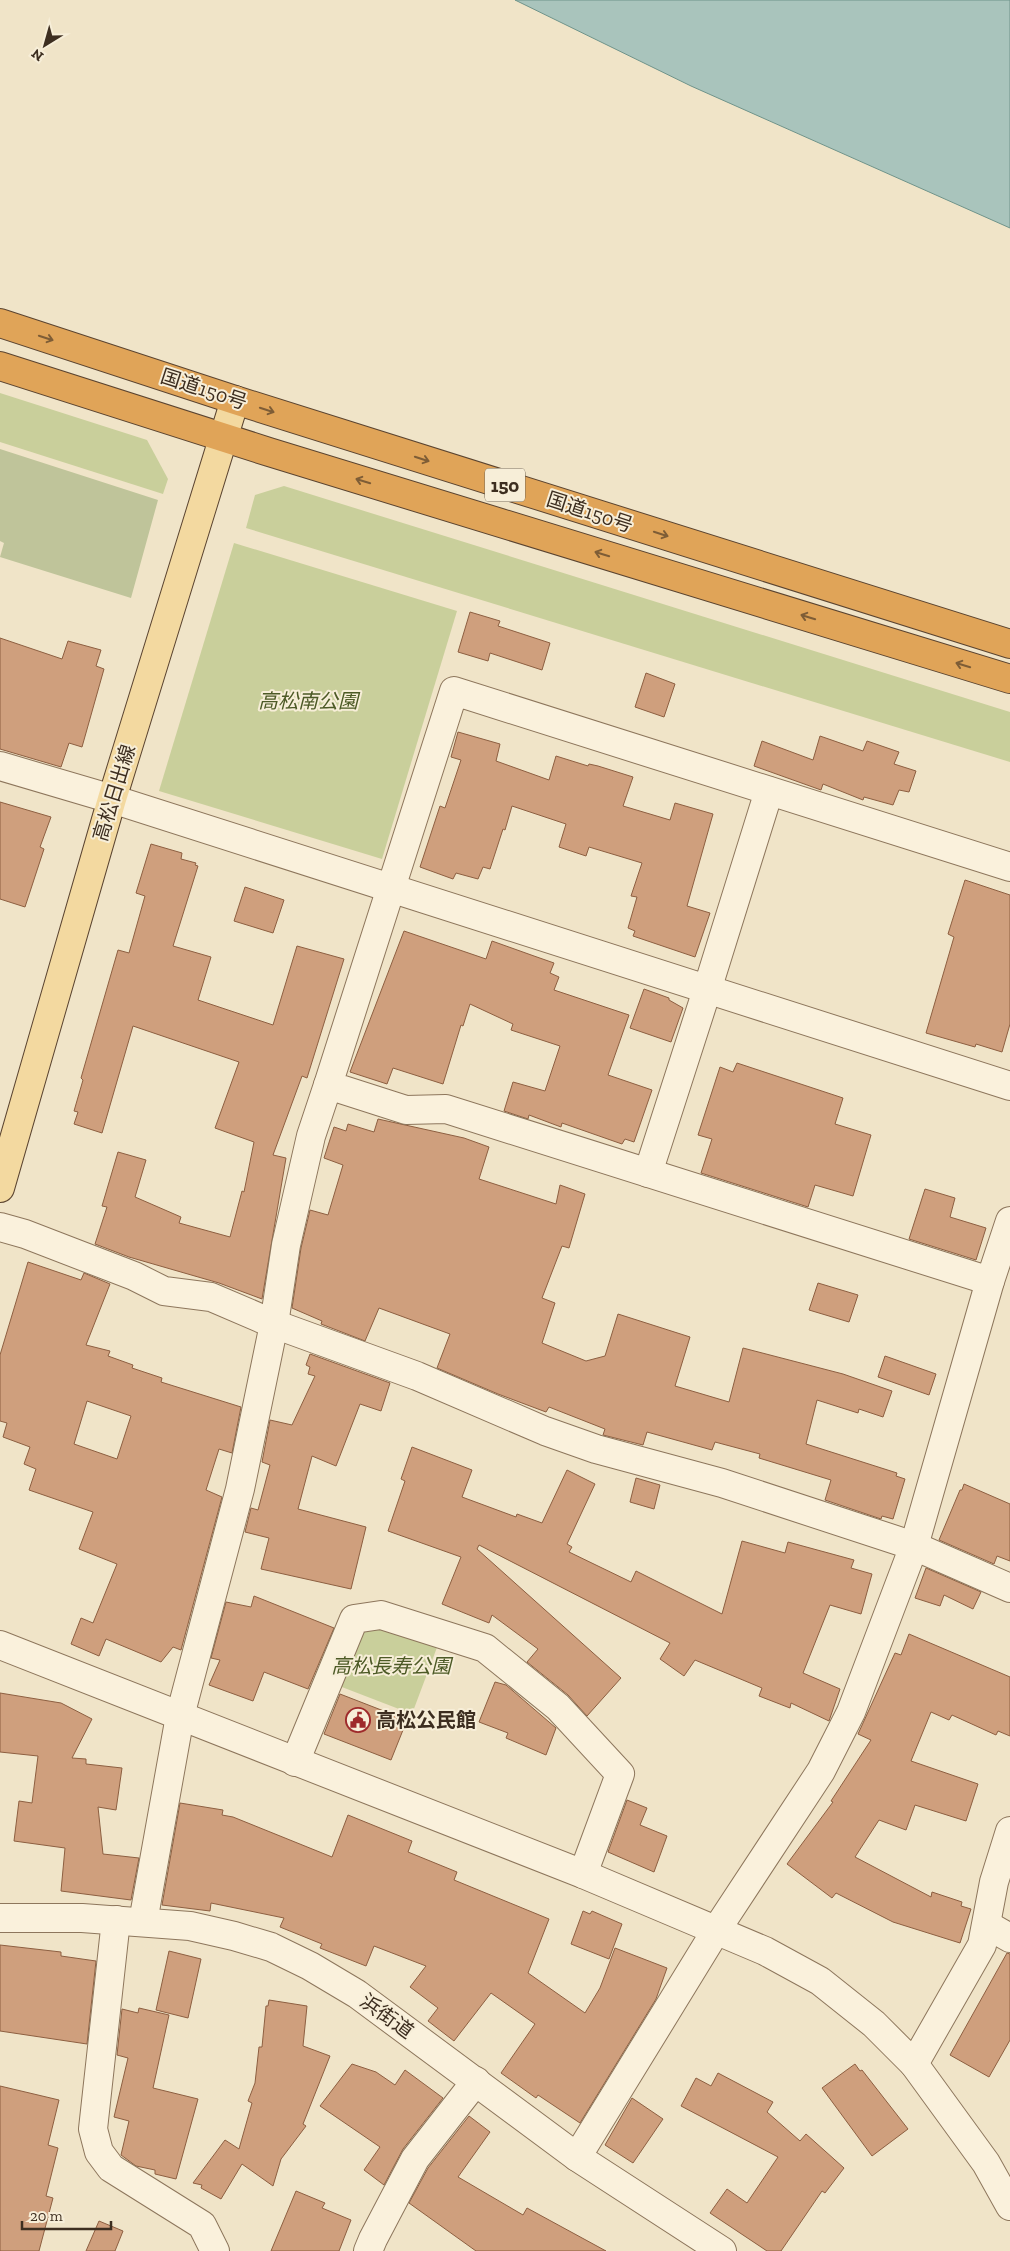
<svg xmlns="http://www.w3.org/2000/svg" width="1010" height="2251" viewBox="0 0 1010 2251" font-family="'Zilla Slab','Noto Sans JP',serif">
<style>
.green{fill:#c9cf9b}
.cemetery{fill:#bfc49a}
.water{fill:#a9c4bc;stroke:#6f938a}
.building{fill:#cf9f7d;stroke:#8d5f41;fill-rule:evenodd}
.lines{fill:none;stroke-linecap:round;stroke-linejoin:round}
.minor-casing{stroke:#8d765c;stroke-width:30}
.major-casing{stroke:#5b4430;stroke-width:30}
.highway-casing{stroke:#5b4430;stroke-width:30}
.minor{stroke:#faf1dc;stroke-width:28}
.major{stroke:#f3d9a0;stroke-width:28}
.highway{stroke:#e0a458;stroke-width:28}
.oneway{stroke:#7e5d36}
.labels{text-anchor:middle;stroke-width:4;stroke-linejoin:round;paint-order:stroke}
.shield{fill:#f7eed8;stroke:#756857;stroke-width:1}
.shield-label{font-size:19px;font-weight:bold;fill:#3d2e20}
.street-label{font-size:20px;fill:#3d2e20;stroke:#f7eed8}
.park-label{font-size:20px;font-style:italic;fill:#4d5a26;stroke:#f7eed8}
.poi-label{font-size:20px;font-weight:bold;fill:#3d2e20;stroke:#f7eed8;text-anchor:start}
</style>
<rect width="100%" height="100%" fill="#f0e4c8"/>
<g class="green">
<polygon points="0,393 147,440 168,479 163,494 0,442"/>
<polygon points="284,486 1010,712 1010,762 246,528 255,495"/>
<polygon points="234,543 457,611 382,859 159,791"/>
<polygon points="377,1622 439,1642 412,1714 334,1684 358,1631"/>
</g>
<polygon class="cemetery" points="0,449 158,500 131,598 0,557 4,543 0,541"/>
<polygon class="water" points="515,0 1010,0 1010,228 691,86"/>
<g class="building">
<polygon points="470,612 500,621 498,626 550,643 542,670 490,653 488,661 458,652"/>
<polygon points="0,638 62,659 68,641 101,650 96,666 104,669 82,747 69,743 61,767 0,749"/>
<polygon points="646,673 675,684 664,717 635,707"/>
<polygon points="458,732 500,744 496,761 549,780 556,756 588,766 589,764 598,766 633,777 623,806 670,820 675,803 713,814 687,906 710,913 695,957 633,936 635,931 628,928 637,897 631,896 642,863 589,847 586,856 559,847 566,824 512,806 505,830 503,829 490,869 483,867 478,879 456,873 453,879 420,867 440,806 445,808 461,760 451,757"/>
<polygon points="820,736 863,751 867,741 899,752 894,764 916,771 909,792 899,790 893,805 864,797 863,800 823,784 821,790 754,766 762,741 813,760"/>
<polygon points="0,802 51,817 40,847 44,849 25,907 0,899"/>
<polygon points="151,844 182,853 181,859 196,863 195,865 198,866 173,946 211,957 198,1000 273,1025 297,946 344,959 307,1078 302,1076 273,1155 286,1158 262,1299 219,1283 129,1257 95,1244 107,1207 102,1206 118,1152 146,1160 135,1197 181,1217 179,1223 230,1237 242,1191 244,1192 254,1142 215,1128 239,1062 133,1026 102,1133 74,1124 78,1112 74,1111 83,1080 81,1078 118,950 129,953 145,896 136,893"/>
<polygon points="965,880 1010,895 1010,1024 1002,1052 976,1044 975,1047 926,1033 954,937 948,934"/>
<polygon points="245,887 284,900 273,933 234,921"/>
<polygon points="404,931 486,959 492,941 534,956 554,963 550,973 559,977 554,990 629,1015 608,1075 652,1090 634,1142 625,1139 622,1144 562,1123 561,1127 529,1115 528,1119 504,1111 513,1082 545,1091 560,1046 511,1030 513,1024 470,1004 463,1026 461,1025 443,1084 393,1068 387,1084 350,1072"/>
<polygon points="644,989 669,998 669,1000 683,1008 671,1042 630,1028"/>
<polygon points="737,1063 843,1098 835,1124 871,1135 853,1196 815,1185 808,1207 701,1173 712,1139 698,1135 720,1067 733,1072"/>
<polygon points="378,1119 464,1138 489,1147 479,1179 556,1204 560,1185 585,1194 569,1248 562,1246 542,1298 555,1303 542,1343 586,1361 605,1356 618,1314 690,1337 675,1386 729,1402 743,1348 843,1374 892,1391 883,1417 859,1409 858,1413 817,1400 806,1444 897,1473 896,1476 905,1479 893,1519 882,1516 881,1519 825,1500 831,1480 759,1458 760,1454 715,1442 712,1450 647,1432 643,1445 603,1435 605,1429 549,1407 546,1412 498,1394 437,1368 450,1334 379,1308 365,1341 321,1324 322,1321 292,1308 301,1248 310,1210 328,1215 343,1165 324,1158 334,1127 346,1131 348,1124 374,1132"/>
<polygon points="925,1189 955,1198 950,1217 986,1228 976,1260 909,1239"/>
<path d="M 28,1262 L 81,1280 L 84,1273 L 110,1284 L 86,1345 L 110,1351 L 108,1356 L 133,1365 L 132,1368 L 162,1378 L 161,1382 L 241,1407 L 232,1453 L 219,1449 L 206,1490 L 222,1497 L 181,1650 L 173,1647 L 161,1662 L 106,1639 L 99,1656 L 71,1644 L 81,1618 L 93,1623 L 117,1564 L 79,1549 L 93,1512 L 29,1490 L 36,1469 L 24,1464 L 30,1447 L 3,1437 L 7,1423 L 0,1421 L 0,1355 ZM 87,1401 L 131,1416 L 117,1459 L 74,1444 Z"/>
<polygon points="818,1283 858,1295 849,1322 809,1310"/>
<polygon points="310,1354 390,1383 381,1411 360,1404 336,1466 312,1456 298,1509 366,1527 351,1589 261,1569 269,1538 245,1532 251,1508 258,1510 270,1465 262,1462 270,1420 292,1425 315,1376 308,1374 310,1367 306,1365"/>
<polygon points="885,1356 936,1374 929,1395 878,1377"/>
<polygon points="412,1447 472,1470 462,1497 516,1517 517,1514 542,1523 567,1470 595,1484 567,1544 572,1547 569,1552 631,1582 636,1571 722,1614 742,1541 785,1553 788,1542 854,1560 851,1568 872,1574 861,1614 830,1605 803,1673 840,1689 829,1721 791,1703 790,1708 759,1696 762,1688 695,1660 684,1676 660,1659 670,1643 479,1545 477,1549 621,1678 587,1716 568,1695 527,1662 538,1649 492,1615 489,1623 442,1604 461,1557 388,1531 405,1481 401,1479"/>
<polygon points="636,1478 660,1485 654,1509 630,1502"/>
<polygon points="964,1484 1010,1504 1010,1561 997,1556 994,1564 939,1540 960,1490 962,1490"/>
<polygon points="926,1568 981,1592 973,1609 944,1595 940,1606 915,1598"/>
<polygon points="254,1596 334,1628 308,1689 264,1672 253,1701 209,1685 220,1660 211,1658 226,1602 251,1607"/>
<polygon points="909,1634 1010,1677 1010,1736 998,1731 996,1735 952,1715 949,1720 931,1712 911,1761 978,1784 966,1821 915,1805 906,1830 879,1820 855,1857 931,1897 932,1892 962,1902 961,1906 971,1909 960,1943 893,1922 836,1893 832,1898 787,1864 833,1802 831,1801 871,1740 858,1734 895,1653 901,1655"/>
<polygon points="495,1682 506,1685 556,1728 546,1755 506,1738 508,1733 479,1722"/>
<polygon points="0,1693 61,1703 92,1719 72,1758 86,1759 86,1764 122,1768 116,1810 98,1807 103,1854 139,1858 131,1900 61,1891 65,1848 14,1841 19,1801 32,1803 38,1756 0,1752"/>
<polygon points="340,1694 407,1720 391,1760 324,1734"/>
<polygon points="627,1800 647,1808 640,1825 667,1836 654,1872 608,1852"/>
<polygon points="180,1803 223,1810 222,1815 233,1817 332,1857 348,1815 412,1841 408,1852 457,1872 454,1880 549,1919 528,1973 585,2013 600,1988 615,1948 667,1968 656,1999 580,2123 538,2095 536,2098 501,2073 535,2024 491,1993 454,2041 428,2021 438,2008 410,1987 426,1966 374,1946 366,1966 320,1948 322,1944 280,1927 284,1918 211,1903 210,1911 162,1905"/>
<polygon points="583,1911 590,1914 592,1911 622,1924 609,1959 571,1944"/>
<polygon points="0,1945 61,1952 61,1956 96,1961 87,2044 0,2031"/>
<polygon points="169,1951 201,1959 188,2018 156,2010"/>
<polygon points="1007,1953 1010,1954 1010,2040 989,2077 950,2055"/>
<polygon points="269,2000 307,2006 303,2046 330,2056 303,2124 306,2126 281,2159 273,2186 242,2164 221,2199 201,2188 202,2185 193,2183 225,2140 239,2149 252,2103 248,2101 255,2083 259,2047 262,2047 266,2006 268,2006"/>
<polygon points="139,2008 169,2015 153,2088 198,2099 176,2179 155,2174 155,2170 136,2166 121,2155 129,2121 114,2117 128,2058 117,2055 122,2009 138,2013"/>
<polygon points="352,2064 376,2072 395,2085 405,2070 443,2098 403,2149 384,2185 364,2170 380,2147 320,2106"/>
<polygon points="855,2064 860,2071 862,2070 908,2129 872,2156 822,2088"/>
<polygon points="718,2073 773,2102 767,2112 800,2141 806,2134 844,2168 825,2193 822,2191 781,2251 767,2251 710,2213 727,2189 747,2203 778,2157 681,2106 696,2078 711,2086"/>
<polygon points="0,2086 59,2100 48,2145 58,2148 46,2196 53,2198 39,2251 0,2251"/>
<polygon points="632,2098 663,2119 633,2163 605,2145"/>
<polygon points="469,2116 490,2132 458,2177 523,2215 527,2208 606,2251 476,2251 409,2203 428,2168"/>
<polygon points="296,2191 325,2203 322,2208 351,2220 339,2251 271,2251"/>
<polygon points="99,2221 123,2231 115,2251 86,2251"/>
</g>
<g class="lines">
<defs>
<g id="minor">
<polyline points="0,766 112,799 1010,1086"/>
<polyline points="648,1173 707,990 769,791"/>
<polyline points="0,1227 25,1234 134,1276 164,1291 211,1297 274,1324 417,1376 545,1431 596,1449 722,1483 914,1546 1010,1588"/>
<polyline points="990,1281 446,1109 406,1110 328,1085 454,691 1010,867"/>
<polyline points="0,1645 583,1874 765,1951 820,1981 874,2024 914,2064 986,2163 1010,2206"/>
<polyline points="295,1762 354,1619 381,1615 485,1648 558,1707 620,1774 583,1874"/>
<polyline points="0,1918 82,1918 190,1926 234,1936 271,1947 310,1966 357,1994 577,2157 722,2251"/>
<polyline points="116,1920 93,2129 99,2152 111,2168 202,2225 215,2251"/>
<polyline points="143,1922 180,1716 240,1489 274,1324 286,1245 311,1136 328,1085"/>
<polyline points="987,1925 1010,1938"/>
<polyline points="914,2064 982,1945 994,1882 1010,1831"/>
<polyline points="577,2157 717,1929 821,1771 851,1712 914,1546 990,1281 1010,1221"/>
<polyline points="368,2251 373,2239 415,2159 476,2081"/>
</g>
<polyline id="major" points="0,1188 112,799 235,400"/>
<g id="highway">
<polyline points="0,323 235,400 1010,644"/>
<polyline points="0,366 269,452 1010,679"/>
</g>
</defs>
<use href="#minor" class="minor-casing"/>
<use href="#major" class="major-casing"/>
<use href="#highway" class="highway-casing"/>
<use href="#minor" class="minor"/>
<use href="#major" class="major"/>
<use href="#highway" class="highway"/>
</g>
<defs><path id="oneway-shaft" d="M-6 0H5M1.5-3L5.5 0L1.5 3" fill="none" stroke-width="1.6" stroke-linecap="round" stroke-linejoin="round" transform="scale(1.25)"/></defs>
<g class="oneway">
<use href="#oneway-shaft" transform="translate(46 338) rotate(18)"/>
<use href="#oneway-shaft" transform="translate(267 410) rotate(18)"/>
<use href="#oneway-shaft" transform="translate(422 459) rotate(18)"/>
<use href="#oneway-shaft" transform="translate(363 481) rotate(-163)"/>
<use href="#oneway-shaft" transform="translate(661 534) rotate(18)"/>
<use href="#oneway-shaft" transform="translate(602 554) rotate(-163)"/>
<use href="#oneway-shaft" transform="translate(808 617) rotate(-163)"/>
<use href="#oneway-shaft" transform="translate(963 665) rotate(-163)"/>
</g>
<defs>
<symbol id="civic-ring" viewBox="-11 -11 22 22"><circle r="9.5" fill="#f7eed8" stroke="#9e2a2b" stroke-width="1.5"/><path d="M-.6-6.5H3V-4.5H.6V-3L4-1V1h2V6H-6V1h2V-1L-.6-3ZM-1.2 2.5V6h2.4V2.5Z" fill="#9e2a2b"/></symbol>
</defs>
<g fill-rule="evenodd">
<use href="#civic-ring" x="344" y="1706" width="28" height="28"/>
</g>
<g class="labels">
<rect class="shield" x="485" y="468.5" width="40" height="33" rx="4"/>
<g class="shield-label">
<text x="505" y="492">150</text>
</g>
<g class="street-label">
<text transform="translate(204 389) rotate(18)" y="7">国道150号</text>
<text transform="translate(590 512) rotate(18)" y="7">国道150号</text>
<text transform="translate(114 793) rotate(-73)" y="7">高松日出線</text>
<text transform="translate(387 2016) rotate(36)" y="7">浜街道</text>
</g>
<g class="park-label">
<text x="308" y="708">高松南公園</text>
<text x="391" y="1673">高松長寿公園</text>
</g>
<g class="poi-label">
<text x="376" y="1727">高松公民館</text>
</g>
</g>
<g transform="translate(45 45) rotate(217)" stroke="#f7eed8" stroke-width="4" paint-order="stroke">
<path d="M0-4L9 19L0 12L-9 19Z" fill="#3d2e20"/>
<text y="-8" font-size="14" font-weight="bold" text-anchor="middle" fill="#3d2e20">N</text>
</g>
<path d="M22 2221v8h89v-8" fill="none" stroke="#3d2e20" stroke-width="2.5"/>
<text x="30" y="2221" font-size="15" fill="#3d2e20" stroke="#f7eed8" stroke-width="4" paint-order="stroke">20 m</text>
</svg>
